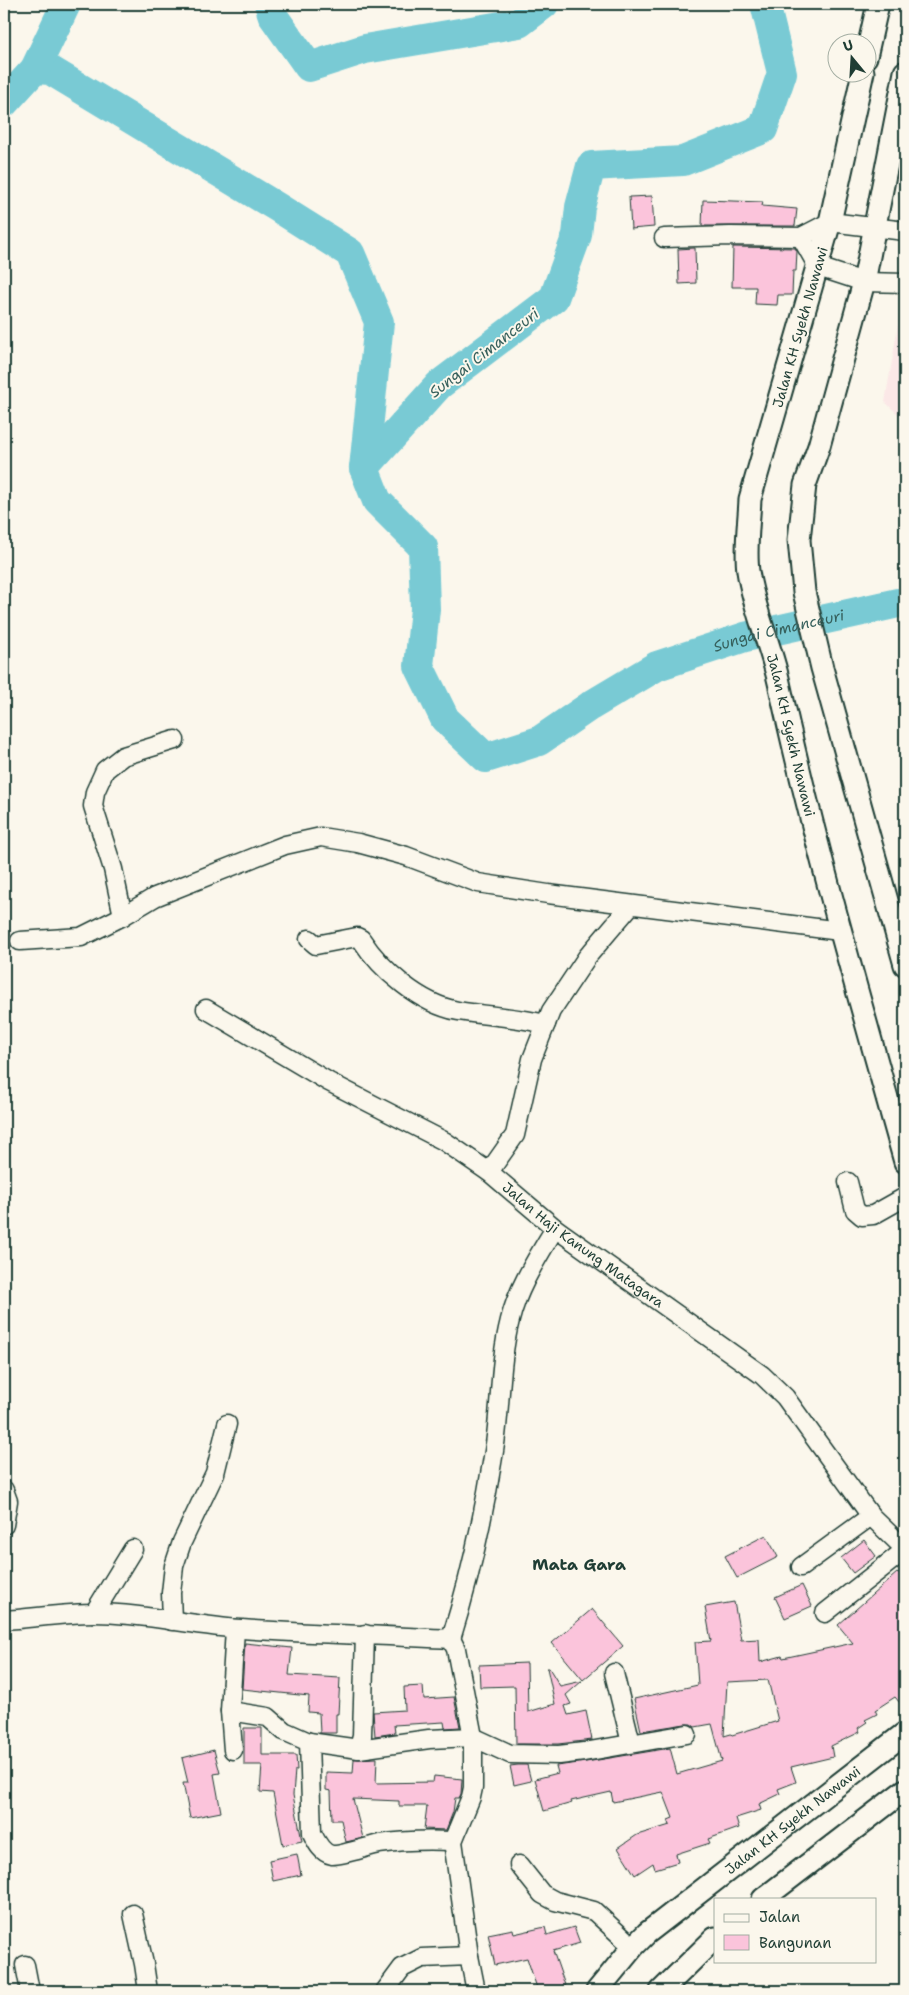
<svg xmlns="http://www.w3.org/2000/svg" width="909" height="1995" viewBox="0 0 909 1995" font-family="'Shantell Sans',sans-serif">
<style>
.built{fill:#fbe8e7}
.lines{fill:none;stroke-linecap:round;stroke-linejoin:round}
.river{stroke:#79cad4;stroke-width:30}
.building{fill:#fbc4db;stroke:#1f3d34;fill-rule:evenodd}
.minor-casing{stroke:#1f3d34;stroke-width:21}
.major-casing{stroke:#1f3d34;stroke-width:25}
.minor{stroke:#fbf7ec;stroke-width:18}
.major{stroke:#fbf7ec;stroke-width:21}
.labels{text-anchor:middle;stroke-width:4;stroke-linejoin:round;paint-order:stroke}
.street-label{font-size:14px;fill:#1f3d34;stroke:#fbf7ec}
.water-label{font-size:15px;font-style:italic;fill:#36605c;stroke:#fbf7ec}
.quarter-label{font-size:16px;font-weight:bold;fill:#1f3d34;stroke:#fbf7ec}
</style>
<rect width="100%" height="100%" fill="#fbf7ec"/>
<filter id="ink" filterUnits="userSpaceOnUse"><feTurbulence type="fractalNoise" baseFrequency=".02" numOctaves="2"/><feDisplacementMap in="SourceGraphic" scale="10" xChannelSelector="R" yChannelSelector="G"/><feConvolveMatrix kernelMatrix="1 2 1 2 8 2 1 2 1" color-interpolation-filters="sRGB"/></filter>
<g filter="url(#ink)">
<polygon class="built" points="905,284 905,421 885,402"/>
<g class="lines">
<g class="river">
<polyline points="269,4 273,16 309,67 365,49 519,23 544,4"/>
<path id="s1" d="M 765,4 L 782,73 L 763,129 L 683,161 L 591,166 L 580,207 L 577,235 L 554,298 L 439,385 L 364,468 L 377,501 L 423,547 L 425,609 L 419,666 L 445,719 L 486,758 L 539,741 L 590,706 L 657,666 L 745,637 L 898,603 L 905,604"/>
<polyline points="35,69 50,70 277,207 350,253 379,322 364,468"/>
<polyline points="4,103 35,69 66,4"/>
</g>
</g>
<g class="building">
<polygon points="652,196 654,227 631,229 629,197"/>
<polygon points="703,200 763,202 762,206 797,209 795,226 702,226"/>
<polygon points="733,247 795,248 797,251 796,271 793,271 792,295 778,295 777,305 755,304 756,287 732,287"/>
<polygon points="695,248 696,283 679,284 678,249"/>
<polygon points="766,1535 778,1557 737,1578 725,1556"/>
<polygon points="864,1540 876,1556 853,1573 841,1558"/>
<path d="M 898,1572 L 905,1580 L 905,1709 L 895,1697 L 875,1710 L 877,1714 L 865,1720 L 867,1722 L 858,1728 L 860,1732 L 831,1746 L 833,1757 L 791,1767 L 796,1782 L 778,1789 L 780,1794 L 759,1804 L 761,1810 L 736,1818 L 739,1828 L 708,1839 L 710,1843 L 676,1854 L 678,1862 L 655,1869 L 653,1863 L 635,1875 L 618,1848 L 637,1835 L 670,1825 L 668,1820 L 673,1818 L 663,1792 L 613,1802 L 611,1792 L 571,1801 L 572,1803 L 544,1811 L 535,1779 L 558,1773 L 556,1766 L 586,1762 L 670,1748 L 677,1774 L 722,1761 L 712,1724 L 695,1727 L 691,1724 L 685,1724 L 641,1731 L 634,1699 L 698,1685 L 695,1642 L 711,1641 L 705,1607 L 734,1602 L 741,1640 L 759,1639 L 760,1662 L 782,1656 L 783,1658 L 853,1643 L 838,1625 ZM 768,1680 L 778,1721 L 732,1735 L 731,1734 L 724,1736 L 727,1682 Z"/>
<polygon points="802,1585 812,1606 785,1618 775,1597"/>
<polygon points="592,1609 623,1646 583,1680 552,1643"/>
<polygon points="245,1643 292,1648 289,1675 340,1678 338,1714 336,1714 336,1733 320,1733 319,1713 308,1712 309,1696 242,1689"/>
<polygon points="527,1663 528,1712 555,1704 547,1668 549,1668 560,1686 582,1681 566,1695 571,1704 565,1706 568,1715 586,1711 592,1740 558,1744 516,1744 515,1686 480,1687 479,1665"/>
<polygon points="423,1686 424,1699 454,1697 460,1727 445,1728 444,1722 394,1725 395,1733 375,1736 373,1712 405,1710 404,1687"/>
<polygon points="244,1728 262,1728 262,1755 296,1755 297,1770 295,1770 293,1795 302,1841 283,1845 273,1793 260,1792 262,1765 244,1765"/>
<polygon points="214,1750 220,1773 214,1774 221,1812 190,1818 183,1783 188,1783 182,1758"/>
<polygon points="377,1758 376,1783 433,1782 434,1776 462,1779 461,1794 459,1798 455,1798 453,1812 446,1830 424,1829 427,1806 399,1806 399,1801 353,1799 363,1838 346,1842 341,1820 332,1820 331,1791 326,1790 326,1772 353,1773 354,1759"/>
<polygon points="518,1765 527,1765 531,1781 514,1785 510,1766"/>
<polygon points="297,1854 301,1875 273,1881 269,1860"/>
<polygon points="545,1927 547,1935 574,1927 580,1943 553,1951 566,1988 556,1991 538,1991 527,1958 495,1965 488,1934 513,1929 514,1934"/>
</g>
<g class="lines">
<defs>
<g id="minor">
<polyline points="801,237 818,267 864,282 905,283"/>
<polyline points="664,238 730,236 801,237 830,222 905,231"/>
<polyline points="123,916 113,869 93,806 95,792 105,770 123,756 175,740"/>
<path d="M 309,939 L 316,945 L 357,937 L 361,939 C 381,970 420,1004 458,1011 C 488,1016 517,1017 546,1024"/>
<polyline points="20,941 81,937 123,916 155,897 285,845 321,837 358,843 406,856 478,883 548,894 840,931"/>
<path id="s2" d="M 206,1009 L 329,1082 L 444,1141 L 489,1172 L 555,1228 L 762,1375 L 785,1397 L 871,1516 L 905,1549"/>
<polyline points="489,1172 515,1135 532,1059 551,1011 587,957 631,905"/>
<polyline points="848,1182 855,1210 862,1216 873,1215 905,1197"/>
<polyline points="4,1490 8,1501 4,1525"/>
<polyline points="801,1567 871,1516"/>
<polyline points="94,1613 133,1549"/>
<polyline points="825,1613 905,1550"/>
<path d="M 4,1620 C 34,1618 65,1613 95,1613 C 144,1613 193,1626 242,1629 C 312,1634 381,1635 451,1639 L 456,1649 L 473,1737 L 473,1788 L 471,1797 L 453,1841 L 469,1956 L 476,1991"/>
<polyline points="172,1621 171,1593 174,1566 182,1542 215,1473 227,1424"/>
<path d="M 451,1639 C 470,1578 484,1515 494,1451 C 501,1407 499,1363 510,1320 C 518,1287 538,1257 555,1228"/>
<polyline points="614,1673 631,1743"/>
<path d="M 230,1711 L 268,1717 L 284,1731 L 309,1742 L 312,1833 C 316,1841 321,1853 332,1855 C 341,1856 369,1846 380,1844 C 404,1840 429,1840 453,1841"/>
<polyline points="309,1742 359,1749 362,1736 365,1634"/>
<polyline points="359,1749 429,1739 473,1737 510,1754 559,1755 584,1752 687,1734"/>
<polyline points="233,1750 230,1711 235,1629"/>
<polyline points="519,1865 542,1894 555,1901 594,1911 633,1947"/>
<polyline points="133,1914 144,1964 148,1991"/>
<polyline points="25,1965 30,1991"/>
<polyline points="385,1991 402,1968 422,1958 469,1956"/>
</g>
<g id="major">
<polyline points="866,57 878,4"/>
<path id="s3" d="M 863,72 L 830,222 L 750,499 C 749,523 745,548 748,571 C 754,611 772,648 780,687 C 815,847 861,1004 905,1162"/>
<polyline points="905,72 864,282 819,446 805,485 799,540 804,592 822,668 905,965"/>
<polyline points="763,1899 905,1790"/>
<path id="s4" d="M 597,1991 L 633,1947 L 647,1933 L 905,1733"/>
<polyline points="661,1991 715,1938"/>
</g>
</defs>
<use href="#minor" class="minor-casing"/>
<use href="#major" class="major-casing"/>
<use href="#minor" class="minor"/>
<use href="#major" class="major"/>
</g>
</g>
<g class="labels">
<g class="street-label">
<text transform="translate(800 327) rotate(-74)" y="5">Jalan KH Syekh Nawawi</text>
<text dy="5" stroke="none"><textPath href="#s3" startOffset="684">Jalan KH Syekh Nawawi</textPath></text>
<text dy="5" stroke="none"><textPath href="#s2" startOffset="446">Jalan Haji Kanung Matagara</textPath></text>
<text dy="5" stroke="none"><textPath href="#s4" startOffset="261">Jalan KH Syekh Nawawi</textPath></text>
</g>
<g class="water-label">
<text transform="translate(484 353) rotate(-38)" y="5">Sungai Cimanceuri</text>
<text dy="5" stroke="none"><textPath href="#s1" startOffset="1360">Sungai Cimanceuri</textPath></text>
</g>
<g class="quarter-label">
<text x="579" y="1570">Mata Gara</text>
</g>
</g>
<rect width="909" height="1995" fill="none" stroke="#fbf7ec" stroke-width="20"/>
<rect x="10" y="10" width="889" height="1975" fill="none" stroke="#1f3d34" stroke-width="2" filter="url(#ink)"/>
<rect x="714" y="1898" width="162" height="65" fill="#fbf7ec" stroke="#a3ada2"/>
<rect x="724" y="1914" width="25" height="8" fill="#fbf7ec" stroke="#a3ada2"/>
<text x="759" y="1922" font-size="15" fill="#1f3d34">Jalan</text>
<rect x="724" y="1935" width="25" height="15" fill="#fbc4db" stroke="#a3ada2"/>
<text x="759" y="1948" font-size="15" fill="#1f3d34">Bangunan</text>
<g transform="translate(852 58) rotate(342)"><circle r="24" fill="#fbf7ec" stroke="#a3ada2"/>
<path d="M0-4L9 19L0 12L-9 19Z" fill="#1f3d34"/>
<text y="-8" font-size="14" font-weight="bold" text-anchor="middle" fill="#1f3d34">U</text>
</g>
</svg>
